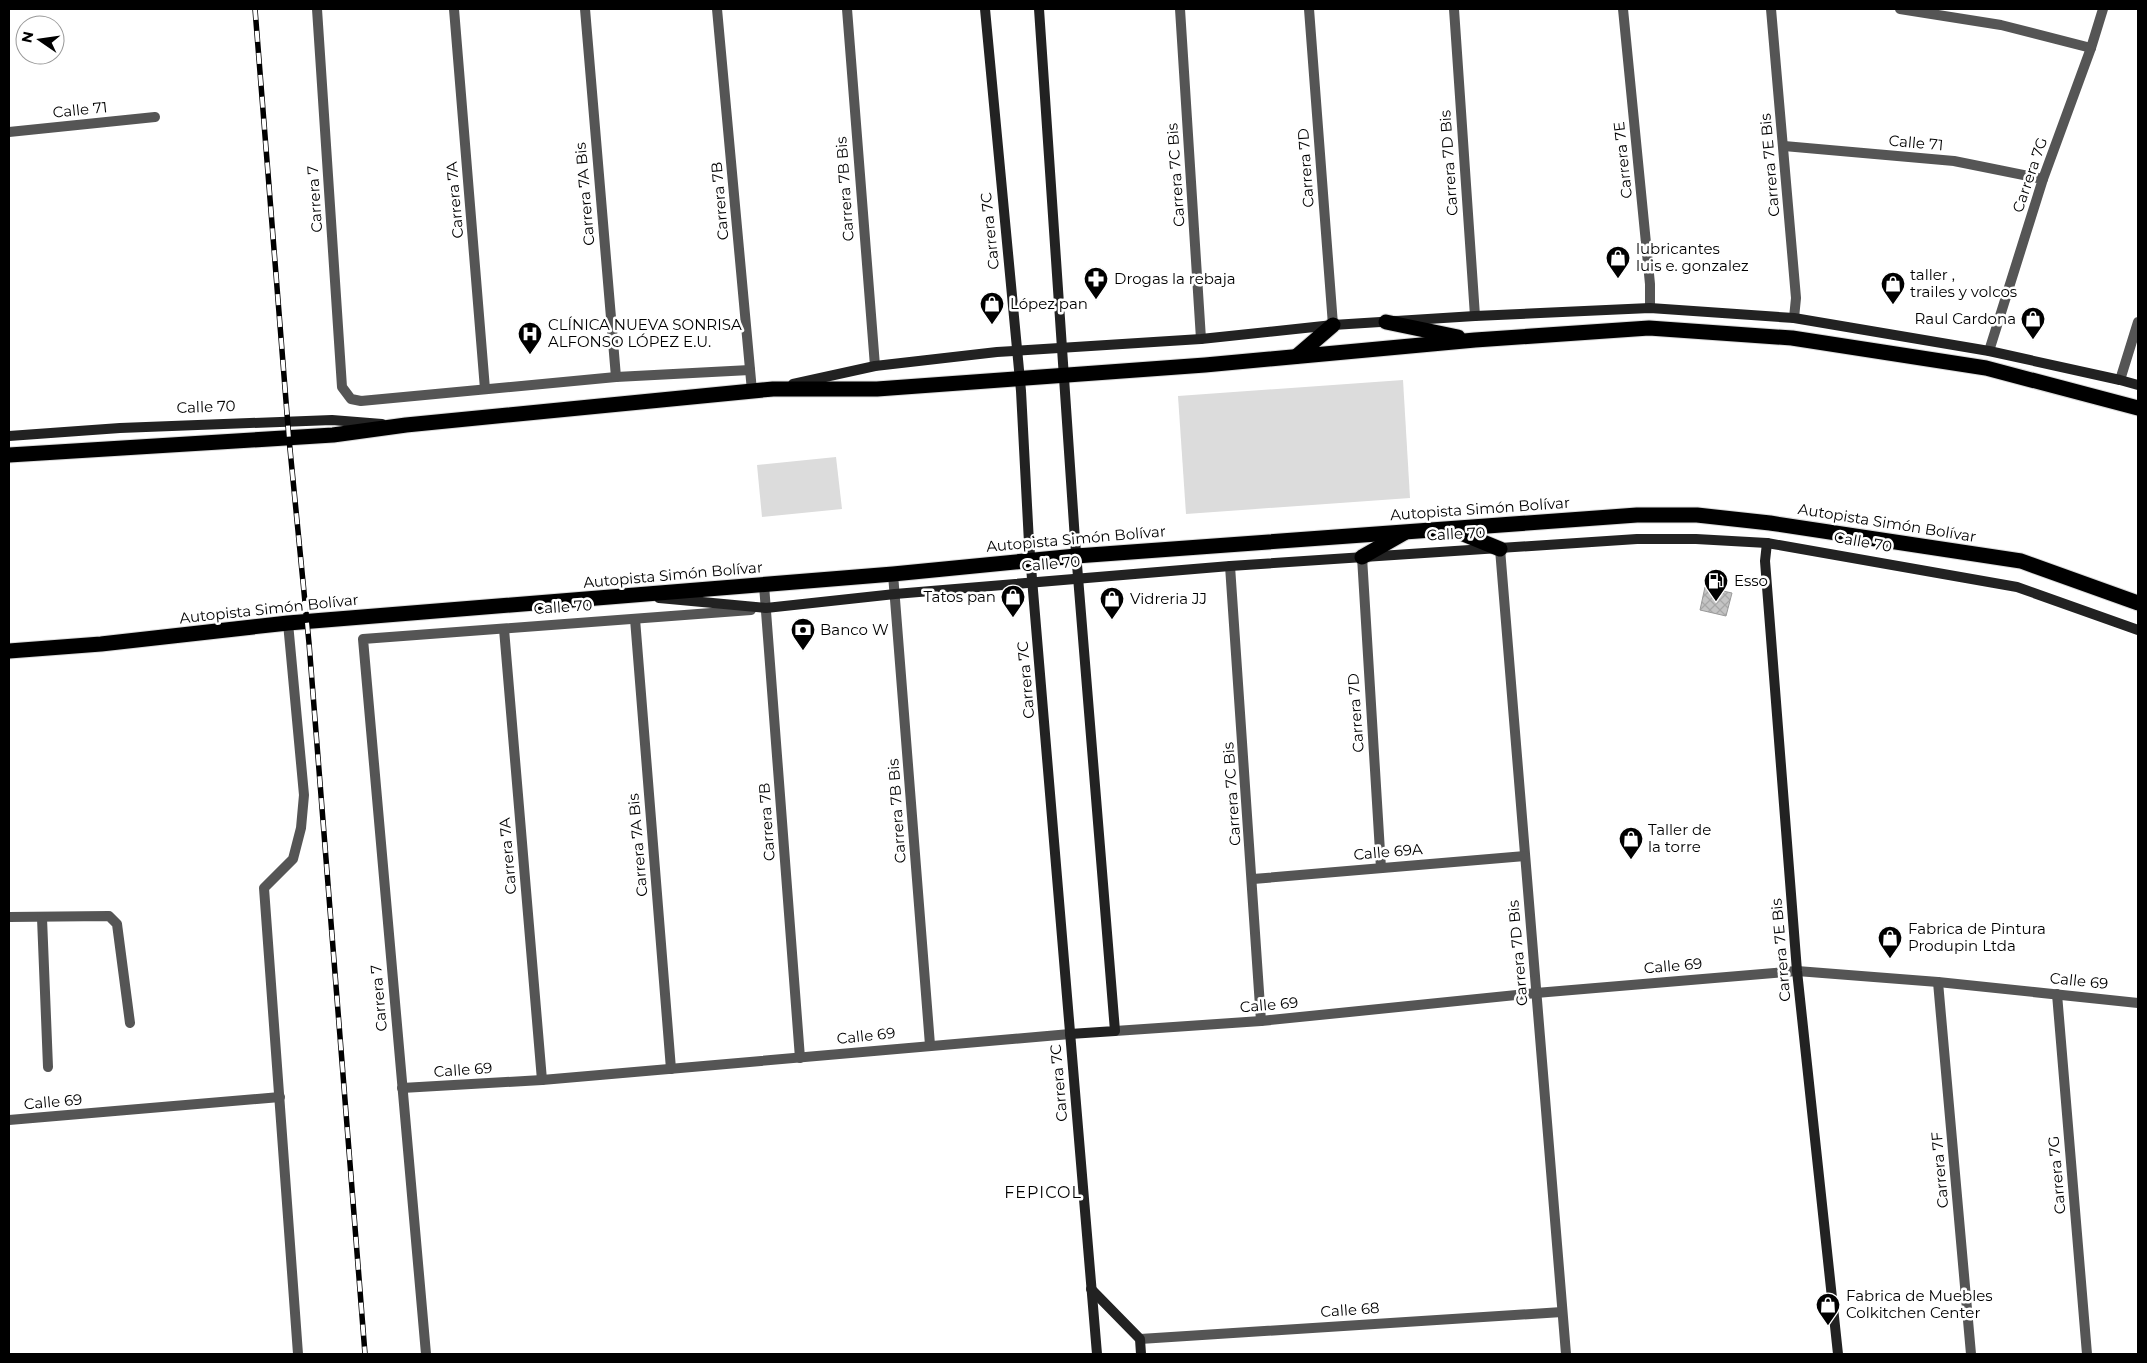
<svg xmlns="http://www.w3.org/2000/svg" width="2147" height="1363" viewBox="0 0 2147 1363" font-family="Montserrat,sans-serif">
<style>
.pitch{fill:#dcdcdc}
.building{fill:url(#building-cross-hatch);stroke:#999}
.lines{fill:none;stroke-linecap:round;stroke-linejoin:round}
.highway-casing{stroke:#dbdbdb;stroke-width:17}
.street{stroke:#555;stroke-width:10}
.secondary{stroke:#222;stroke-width:10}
.highway{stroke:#000;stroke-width:15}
.rail-casing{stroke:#000;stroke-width:5.5}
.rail{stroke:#fff;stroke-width:4;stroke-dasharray:11;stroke-linecap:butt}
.labels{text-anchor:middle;stroke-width:5;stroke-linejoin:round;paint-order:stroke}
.street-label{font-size:15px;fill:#000;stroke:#fff}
.poi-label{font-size:15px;fill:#000;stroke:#fff;text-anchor:start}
.neighbourhood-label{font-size:16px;letter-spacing:1px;fill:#000;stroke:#fff}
</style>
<defs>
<pattern id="building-cross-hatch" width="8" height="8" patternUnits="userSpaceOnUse" patternTransform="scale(1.25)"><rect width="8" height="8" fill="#c4c4c4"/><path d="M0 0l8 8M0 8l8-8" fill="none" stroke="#a7a7a7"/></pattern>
</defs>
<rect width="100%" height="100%" fill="#fff"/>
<g class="pitch">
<polygon points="1403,380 1410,498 1186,514 1178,396"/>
<polygon points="836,457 842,509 762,517 757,465"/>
</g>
<polygon class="building" points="1705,587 1732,593 1726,616 1700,610"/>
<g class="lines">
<defs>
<g id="highway">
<polyline points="1386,322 1458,337"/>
<polyline points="1297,356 1333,325"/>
<polyline points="9,455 333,435 406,425 773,389 877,389 1205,365 1475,340 1649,328 1792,338 1986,368 2138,408"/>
<polyline points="1456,531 1500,549"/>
<polyline points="1362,557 1404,533"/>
<polyline points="9,651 101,644 288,623 893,574 1076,556 1637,515 1697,515 1770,523 2021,561 2138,603"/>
</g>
</defs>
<use href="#highway" class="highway-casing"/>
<g class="street">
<polyline points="317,9 342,387 351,399 361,401 616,377 750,370"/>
<polyline points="454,9 485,389"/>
<polyline points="585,9 616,377"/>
<polyline points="717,9 752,391"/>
<polyline points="847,9 875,366"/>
<polyline points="1180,9 1201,339"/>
<polyline points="1309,9 1333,325"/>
<polyline points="1454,9 1475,316"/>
<polyline points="1623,9 1650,284 1650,308"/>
<polyline points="1771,9 1796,298 1794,318"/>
<polyline points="1900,9 2001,25 2091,48"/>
<polyline points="9,132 155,117"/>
<polyline points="1784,146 1954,161 2043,179"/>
<polyline points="1989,351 2043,179 2091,48 2103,9"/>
<polyline points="2120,380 2138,322"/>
<polyline points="1500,549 1566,1354"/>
<polyline points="1362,557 1381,868"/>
<polyline points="1230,566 1261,1021"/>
<polyline points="893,574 930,1045"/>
<polyline points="764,585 800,1058"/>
<polyline points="635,619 671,1069"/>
<polyline points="288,623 304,795 301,828 293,859 264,888 298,1354"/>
<polyline points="504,629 542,1080"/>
<polyline points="1253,879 1525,856"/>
<polyline points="9,917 109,916 117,924 130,1023"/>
<polyline points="42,918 48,1067"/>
<polyline points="1938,982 1971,1354"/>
<polyline points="2057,994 2087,1354"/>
<polyline points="1115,1031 1261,1021 1536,993 1797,971 1938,982 2138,1003"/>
<polyline points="402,1088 542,1080 1070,1034"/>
<polyline points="9,1120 280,1097"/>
<polyline points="1140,1339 1562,1312"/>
<polyline points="426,1354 363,639 751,610"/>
</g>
<g class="secondary">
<polyline points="985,9 1021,391 1029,543 1097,1354"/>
<polyline points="1039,9 1075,540 1115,1031 1070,1034"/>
<polyline points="793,384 875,366 997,352 1201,339 1333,325 1475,316 1650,308 1794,318 1989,351 2120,380 2138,385"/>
<polyline points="9,436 120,428 332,420 382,424"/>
<polyline points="1767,543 1765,561 1797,971 1838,1354"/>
<polyline points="659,598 766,608 895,594 1230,566 1637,539 1696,539 1767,543 2017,587 2138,630"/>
<polyline points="1091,1289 1140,1339 1141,1354"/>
</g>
<use href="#highway" class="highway"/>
<defs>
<polyline id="rail" points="255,9 289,439 309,643 365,1354"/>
</defs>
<use href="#rail" class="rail-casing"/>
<use href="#rail" class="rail"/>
</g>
<defs>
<symbol id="shop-pin" viewBox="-11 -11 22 30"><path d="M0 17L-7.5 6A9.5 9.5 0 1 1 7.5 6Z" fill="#000" stroke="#fff"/><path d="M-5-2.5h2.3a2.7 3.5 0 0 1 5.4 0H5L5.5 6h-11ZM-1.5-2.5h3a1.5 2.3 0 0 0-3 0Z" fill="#fff"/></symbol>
<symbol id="pharmacy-pin" viewBox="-11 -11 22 30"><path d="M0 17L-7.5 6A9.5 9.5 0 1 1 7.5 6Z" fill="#000" stroke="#fff"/><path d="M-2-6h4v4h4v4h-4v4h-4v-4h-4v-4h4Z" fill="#fff"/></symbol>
<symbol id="hospital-pin" viewBox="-11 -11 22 30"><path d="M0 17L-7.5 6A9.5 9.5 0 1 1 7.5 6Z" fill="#000" stroke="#fff"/><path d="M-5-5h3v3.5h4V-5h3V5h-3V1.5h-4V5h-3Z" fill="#fff"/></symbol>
<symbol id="fuel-pin" viewBox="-11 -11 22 30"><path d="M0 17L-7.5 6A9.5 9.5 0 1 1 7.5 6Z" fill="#000" stroke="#fff"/><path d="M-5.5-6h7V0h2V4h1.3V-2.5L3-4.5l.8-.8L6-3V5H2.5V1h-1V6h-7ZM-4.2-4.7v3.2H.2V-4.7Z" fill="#fff"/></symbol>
<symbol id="bank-pin" viewBox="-11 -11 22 30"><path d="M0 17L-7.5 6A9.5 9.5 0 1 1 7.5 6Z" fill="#000" stroke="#fff"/><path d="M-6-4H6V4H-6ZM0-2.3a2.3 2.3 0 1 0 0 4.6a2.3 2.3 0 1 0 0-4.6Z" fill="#fff"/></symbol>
</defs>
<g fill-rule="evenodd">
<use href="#shop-pin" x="1604" y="244" width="28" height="38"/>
<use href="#pharmacy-pin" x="1082" y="265" width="28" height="38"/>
<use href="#shop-pin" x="1879" y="270" width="28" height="38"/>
<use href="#shop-pin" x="978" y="290" width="28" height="38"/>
<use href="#shop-pin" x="2019" y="305" width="28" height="38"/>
<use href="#hospital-pin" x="516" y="320" width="28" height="38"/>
<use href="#fuel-pin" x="1702" y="567" width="28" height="38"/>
<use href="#shop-pin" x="999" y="583" width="28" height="38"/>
<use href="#shop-pin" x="1098" y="585" width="28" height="38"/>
<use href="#bank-pin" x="789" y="616" width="28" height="38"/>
<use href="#shop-pin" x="1617" y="825" width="28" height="38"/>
<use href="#shop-pin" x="1876" y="924" width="28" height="38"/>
<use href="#shop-pin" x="1814" y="1291" width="28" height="38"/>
</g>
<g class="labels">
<g class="street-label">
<text transform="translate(80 110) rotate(-6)" y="5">Calle 71</text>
<text transform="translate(1916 143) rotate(5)" y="5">Calle 71</text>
<text transform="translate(1623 160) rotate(-96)" y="5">Carrera 7E</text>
<text transform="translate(1449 163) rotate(-94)" y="5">Carrera 7D Bis</text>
<text transform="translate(1770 165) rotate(-95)" y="5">Carrera 7E Bis</text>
<text transform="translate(1306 168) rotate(-94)" y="5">Carrera 7D</text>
<text transform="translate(1176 175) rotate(-94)" y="5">Carrera 7C Bis</text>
<text transform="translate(2030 175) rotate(-71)" y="5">Carrera 7G</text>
<text transform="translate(845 189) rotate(-94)" y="5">Carrera 7B Bis</text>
<text transform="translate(585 194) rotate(-95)" y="5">Carrera 7A Bis</text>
<text transform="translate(315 199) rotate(-94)" y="5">Carrera 7</text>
<text transform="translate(455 200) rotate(-95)" y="5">Carrera 7A</text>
<text transform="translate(720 201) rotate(-95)" y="5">Carrera 7B</text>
<text transform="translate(990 231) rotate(-96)" y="5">Carrera 7C</text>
<text transform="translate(206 407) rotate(-2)" y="5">Calle 70</text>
<text transform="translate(1480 509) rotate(-4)" y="5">Autopista Simón Bolívar</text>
<text transform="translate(1887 523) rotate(9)" y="5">Autopista Simón Bolívar</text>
<text transform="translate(1456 534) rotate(-3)" y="5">Calle 70</text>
<text transform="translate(1076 539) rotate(-5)" y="5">Autopista Simón Bolívar</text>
<text transform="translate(1863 542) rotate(10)" y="5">Calle 70</text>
<text transform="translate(1051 564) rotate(-5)" y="5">Calle 70</text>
<text transform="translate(673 575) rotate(-5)" y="5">Autopista Simón Bolívar</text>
<text transform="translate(563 607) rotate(-4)" y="5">Calle 70</text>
<text transform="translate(269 609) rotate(-6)" y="5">Autopista Simón Bolívar</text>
<text transform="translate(1026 680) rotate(-95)" y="5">Carrera 7C</text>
<text transform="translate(1356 713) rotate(-94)" y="5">Carrera 7D</text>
<text transform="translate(1232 794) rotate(-94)" y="5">Carrera 7C Bis</text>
<text transform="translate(897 811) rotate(-94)" y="5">Carrera 7B Bis</text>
<text transform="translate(767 822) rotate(-94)" y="5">Carrera 7B</text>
<text transform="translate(638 845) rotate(-95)" y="5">Carrera 7A Bis</text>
<text transform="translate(1388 852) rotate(-5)" y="5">Calle 69A</text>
<text transform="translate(508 856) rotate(-95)" y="5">Carrera 7A</text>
<text transform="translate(1781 950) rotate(-95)" y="5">Carrera 7E Bis</text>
<text transform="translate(1518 953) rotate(-95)" y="5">Carrera 7D Bis</text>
<text transform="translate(1673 966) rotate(-5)" y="5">Calle 69</text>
<text transform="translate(2079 981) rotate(6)" y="5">Calle 69</text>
<text transform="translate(379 998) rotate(-95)" y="5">Carrera 7</text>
<text transform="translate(1269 1005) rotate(-5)" y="5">Calle 69</text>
<text transform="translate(866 1036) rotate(-6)" y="5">Calle 69</text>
<text transform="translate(463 1070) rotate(-4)" y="5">Calle 69</text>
<text transform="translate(1059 1083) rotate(-95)" y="5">Carrera 7C</text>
<text transform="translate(53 1102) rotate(-5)" y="5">Calle 69</text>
<text transform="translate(1940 1170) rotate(-95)" y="5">Carrera 7F</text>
<text transform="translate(2057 1175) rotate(-95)" y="5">Carrera 7G</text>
<text transform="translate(1350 1310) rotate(-4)" y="5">Calle 68</text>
</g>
<g class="poi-label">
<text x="1636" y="254">lubricantes<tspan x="1636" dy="17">luis e. gonzalez</tspan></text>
<text x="1910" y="280">taller ,<tspan x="1910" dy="17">trailes y volcos</tspan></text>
<text x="1114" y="284">Drogas la rebaja</text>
<text x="1010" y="309">López pan</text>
<text x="2016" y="324" text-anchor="end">Raul Cardona</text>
<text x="548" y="330">CLÍNICA NUEVA SONRISA<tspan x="548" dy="17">ALFONSO LÓPEZ E.U.</tspan></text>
<text x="1734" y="586">Esso</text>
<text x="996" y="602" text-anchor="end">Tatos pan</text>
<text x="1130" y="604">Vidreria JJ</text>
<text x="820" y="635">Banco W</text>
<text x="1648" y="835">Taller de<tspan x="1648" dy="17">la torre</tspan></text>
<text x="1908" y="934">Fabrica de Pintura<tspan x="1908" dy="17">Produpin Ltda</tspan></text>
<text x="1846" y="1301">Fabrica de Muebles<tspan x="1846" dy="17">Colkitchen Center</tspan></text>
</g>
<g class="neighbourhood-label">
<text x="1043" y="1198">FEPICOL</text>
</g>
</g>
<rect width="2147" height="1363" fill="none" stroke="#000000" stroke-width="20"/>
<g transform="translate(40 40) rotate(283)"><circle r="24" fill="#ffffff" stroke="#999999"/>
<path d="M0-4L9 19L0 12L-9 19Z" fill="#000000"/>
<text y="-8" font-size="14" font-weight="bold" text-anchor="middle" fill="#000000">N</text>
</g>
</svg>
